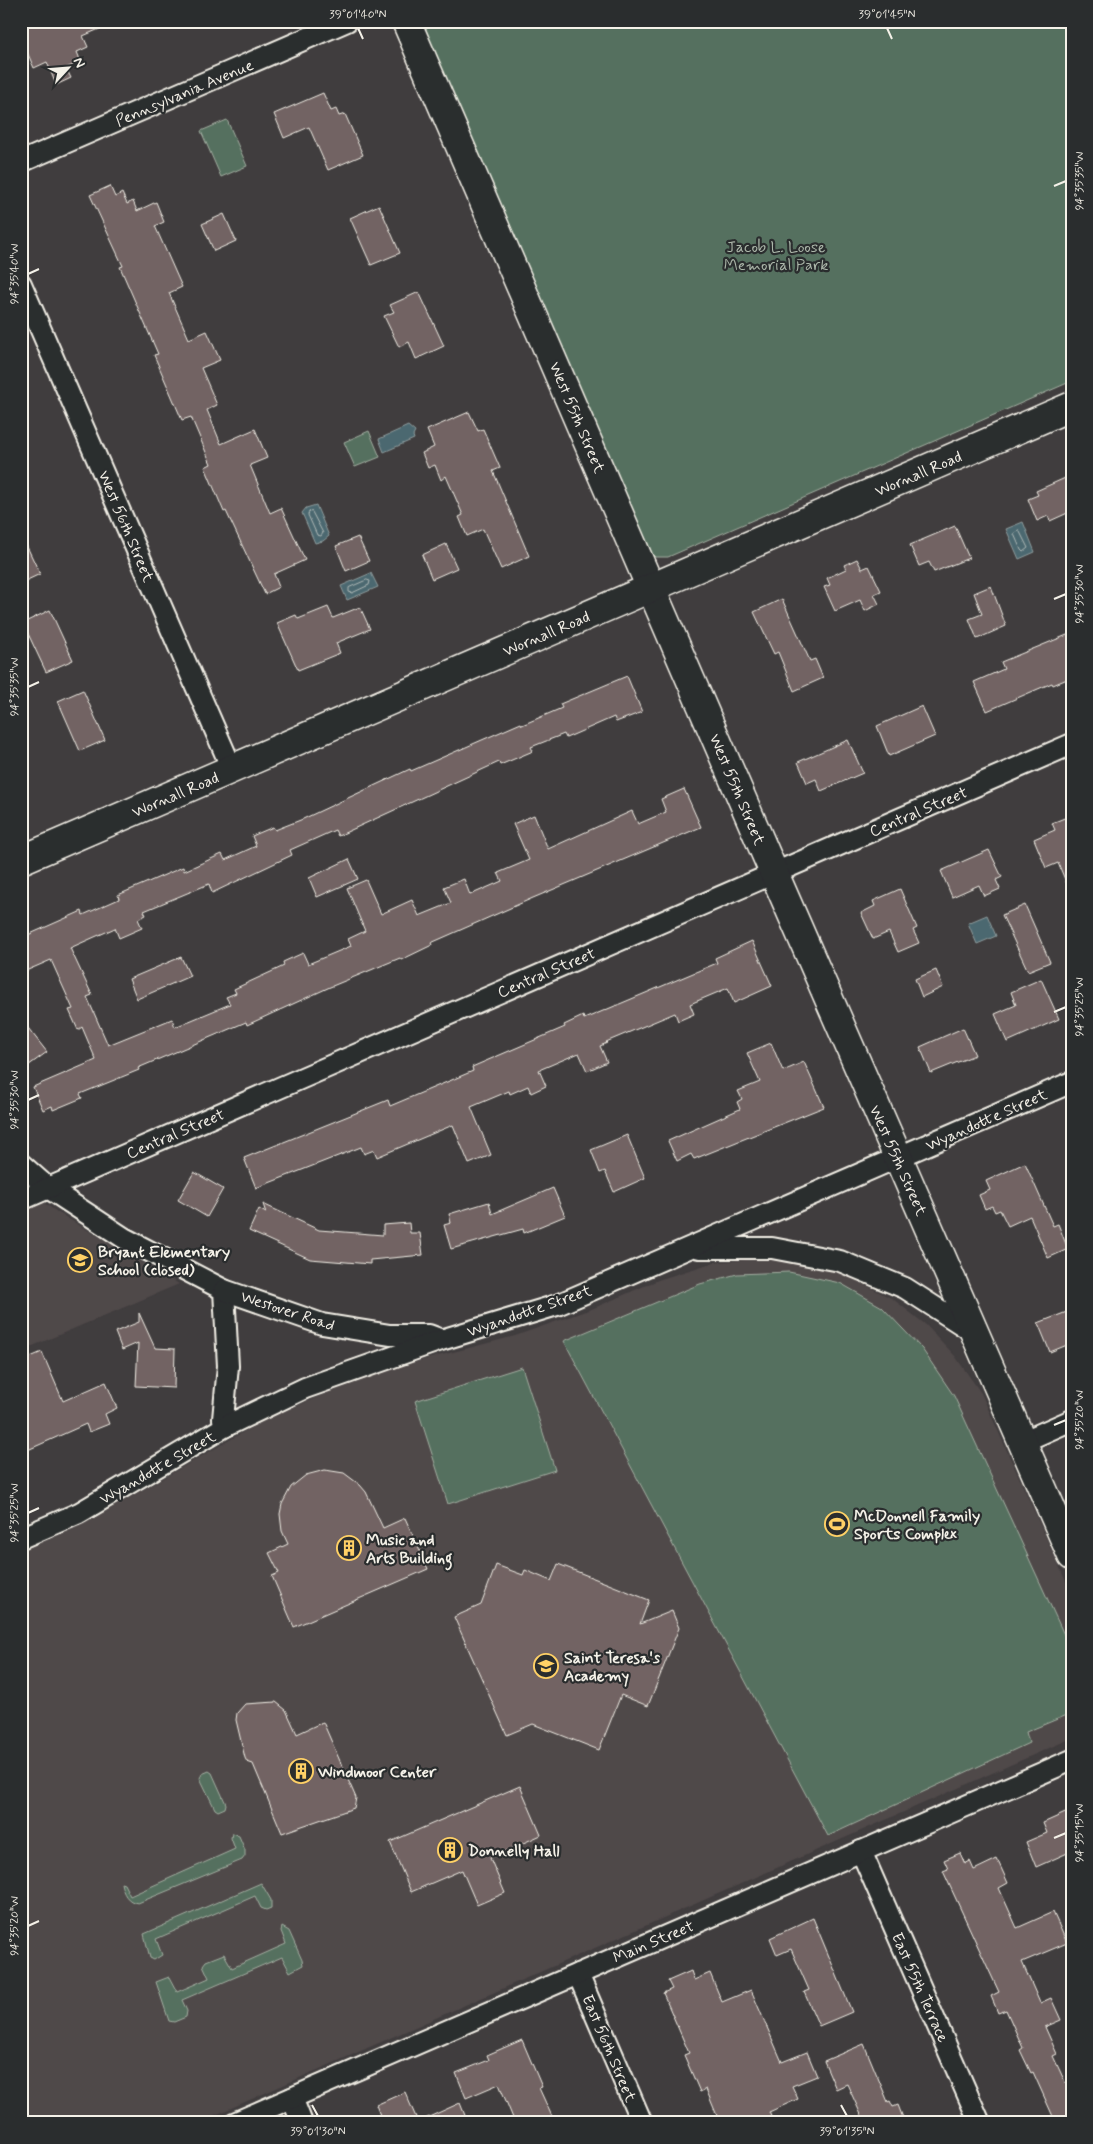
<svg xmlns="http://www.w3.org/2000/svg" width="1093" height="2144" viewBox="0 0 1093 2144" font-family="Mynerve,sans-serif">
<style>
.built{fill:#4f4849}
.green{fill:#55705e;stroke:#a4b0a3}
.water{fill:#4b676f;stroke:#8f9e9f}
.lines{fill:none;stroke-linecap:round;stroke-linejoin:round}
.shore{stroke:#b0bab8;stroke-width:1}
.building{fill:#726364;stroke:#f4f1e8}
.minor-casing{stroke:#f4f1e8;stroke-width:24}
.secondary-casing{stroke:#f4f1e8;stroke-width:31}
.minor{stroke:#2a2d2e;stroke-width:20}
.secondary{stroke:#2a2d2e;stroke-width:28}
.ticks{fill:none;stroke:#f4f1e8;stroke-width:2}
.labels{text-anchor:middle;stroke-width:4.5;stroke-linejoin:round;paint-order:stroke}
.street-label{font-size:16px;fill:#f4f1e8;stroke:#2a2d2e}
.park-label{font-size:16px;fill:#acb7aa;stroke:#2a2d2e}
.poi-label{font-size:16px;font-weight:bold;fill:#f4f1e8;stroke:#2a2d2e;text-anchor:start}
.neatline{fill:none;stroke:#f4f1e8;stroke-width:2}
.ticks-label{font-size:12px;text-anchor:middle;fill:#f4f1e8}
</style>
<rect width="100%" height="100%" fill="#403d3e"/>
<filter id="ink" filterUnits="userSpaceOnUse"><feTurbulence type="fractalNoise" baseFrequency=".02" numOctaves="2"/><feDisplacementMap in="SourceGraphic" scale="10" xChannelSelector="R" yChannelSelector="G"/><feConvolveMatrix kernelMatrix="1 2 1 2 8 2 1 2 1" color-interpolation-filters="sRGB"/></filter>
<g filter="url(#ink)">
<g class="built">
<polygon points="21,1187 57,1212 179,1284 21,1351"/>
<polygon points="761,1259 790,1261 820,1267 851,1278 893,1299 926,1325 955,1356 981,1393 1072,1595 1072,1738 197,2123 21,2123 21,1549 94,1518 266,1419 336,1389 411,1363 515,1336 594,1308 658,1280 715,1262"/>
</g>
<g class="green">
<polygon points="419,21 1072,21 1072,381 668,557 655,557 650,552"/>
<polygon points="227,120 247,166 221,177 201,131"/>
<polygon points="369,431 380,457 355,467 344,442"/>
<polygon points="789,1272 840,1283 882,1307 922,1349 954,1396 1072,1652 1072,1713 1026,1732 1029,1743 828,1836 564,1341 700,1284 737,1274"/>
<polygon points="522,1367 555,1470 448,1504 415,1401"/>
<polygon points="209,1771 212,1773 226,1804 225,1808 218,1811 215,1809 200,1778 202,1774"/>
<path d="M 232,1833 L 239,1836 L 245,1850 L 245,1856 L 242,1860 L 138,1903 C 127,1902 123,1893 121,1883 L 124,1884 L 130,1896 L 235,1849 L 231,1838 Z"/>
<polygon points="261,1883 271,1900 271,1908 266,1910 261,1908 255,1896 156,1939 162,1955 154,1960 150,1958 144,1934"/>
<polygon points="282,1927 289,1931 302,1960 303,1965 290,1972 282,1957 182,2000 187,2011 186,2017 174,2022 169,2021 156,1982 169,1977 177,1992 209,1978 203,1965 206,1961 224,1954 232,1968 286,1944 281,1931"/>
</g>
<g class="water">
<polygon points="408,426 415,432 413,436 414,439 384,452 379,439"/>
<polygon points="316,505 329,536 323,541 315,543 302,513 306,508"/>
<polygon points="1023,522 1035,552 1019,559 1006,529"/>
<polygon points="371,573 378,587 347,600 341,586"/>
<polygon points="987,915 996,936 977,944 968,923"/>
</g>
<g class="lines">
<g class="shore">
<polygon points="312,512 323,533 321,536 317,535 308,515 309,512"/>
<polygon points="1019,530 1028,548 1023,552 1021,550 1014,534"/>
<polygon points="367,580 370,581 369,585 352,593 349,592 349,588"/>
</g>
</g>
<g class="building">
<polygon points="21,21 118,21 83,36 88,47 77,52 81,62 66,68 71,78 56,85 47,62 34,68 21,38"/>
<polygon points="323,93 331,111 336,109 339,116 345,114 363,155 328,170 309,127 284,138 274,114"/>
<polygon points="110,186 115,197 122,193 127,204 133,201 137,211 156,202 164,222 155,226 182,287 169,293 189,339 207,331 220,360 201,368 217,405 207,410 221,444 255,429 267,458 250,465 270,513 281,508 305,560 274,574 279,587 265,594 226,511 224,512 205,467 211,464 191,417 182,420 154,355 158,354 120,267 123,266 90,195"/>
<polygon points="379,205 400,253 371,265 350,218"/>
<polygon points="224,214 236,241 214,251 202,224"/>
<polygon points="419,292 444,346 416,359 409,342 399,347 384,316 394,312 390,305"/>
<polygon points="469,412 478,431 483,429 500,468 493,471 529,556 501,569 483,529 467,536 459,517 463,515 446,476 441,480 435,465 428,468 422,453 434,447 427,430"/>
<polygon points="1072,475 1072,511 1050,521 1048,516 1037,521 1028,499 1038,495 1036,491"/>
<polygon points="955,526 969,558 934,572 929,562 919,566 910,545"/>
<polygon points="21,534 40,574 21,583"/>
<polygon points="358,537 369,561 346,571 336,546"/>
<polygon points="446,544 457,568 432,579 422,555"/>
<polygon points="857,559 862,569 869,566 881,591 874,594 879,604 865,611 860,600 835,611 824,587 830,585 827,578 846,569 844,565"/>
<polygon points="991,586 1006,626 977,639 969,619 982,614 974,593"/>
<polygon points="782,599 810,661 815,659 823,678 794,691 778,652 774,654 754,612"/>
<polygon points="328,607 333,618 360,607 370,629 336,643 340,653 298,670 277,623 296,615 298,619"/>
<polygon points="50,610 73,660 46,672 23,623"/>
<polygon points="1072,633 1072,677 1053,685 1052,683 987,711 974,682 1004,669 1001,662"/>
<polygon points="627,676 642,712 616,722 614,717 566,738 564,734 531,747 533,751 500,765 499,762 338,836 335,830 290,850 292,855 212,893 209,884 144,911 146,915 138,919 142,928 119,938 115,928 70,948 92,995 87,997 108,1045 172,1019 175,1027 230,1004 226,997 236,993 234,989 284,966 283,962 303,953 308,964 351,946 348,939 365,931 347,888 366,880 381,914 412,900 419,916 451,903 444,887 464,879 470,895 502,881 498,873 529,860 513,824 534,815 548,849 632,811 638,824 666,812 661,799 684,789 701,827 533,898 431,943 432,945 401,960 400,958 330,987 247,1025 246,1022 138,1068 139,1070 80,1094 82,1098 53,1110 52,1106 43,1110 33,1087 96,1060 82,1027 78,1030 69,1010 73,1009 51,960 21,973 21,938 82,911 83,915 119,899 118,895 183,867 184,871 222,854 225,860 256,846 252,836 273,827 275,830 303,819 410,769 411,771 521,723 522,725 562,708 560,704"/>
<polygon points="83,690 105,740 80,751 58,701"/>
<polygon points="922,706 935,736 889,756 877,726"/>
<polygon points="848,740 863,773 821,791 816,779 807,783 798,762"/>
<polygon points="1072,815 1072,896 1058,863 1046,868 1034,839 1055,830 1052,823"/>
<polygon points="989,850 1002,877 996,880 1000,889 984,896 979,885 952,897 941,871"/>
<polygon points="349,859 358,879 317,897 309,878"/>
<polygon points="900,889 917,928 913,930 919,943 898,952 889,932 873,939 861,913 875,906 873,901"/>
<polygon points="1025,905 1050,962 1028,971 1002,915"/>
<polygon points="752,941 772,986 734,1003 728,988 690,1004 694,1014 678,1021 675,1013 606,1042 607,1043 600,1046 607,1062 587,1071 579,1053 539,1070 546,1086 531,1093 528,1086 510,1094 509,1091 471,1107 491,1155 469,1164 453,1125 377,1157 374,1150 364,1154 361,1147 256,1188 244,1158 388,1100 390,1106 473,1071 472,1067 565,1027 564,1025 583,1016 584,1019 717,963 715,958"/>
<polygon points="181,957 190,976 137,999 129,979"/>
<polygon points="936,970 943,987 922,997 915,979"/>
<polygon points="1041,979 1059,1019 1007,1042 995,1014 1016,1005 1011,992"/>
<polygon points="21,1019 47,1052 21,1071"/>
<polygon points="963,1028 975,1055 931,1073 920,1047"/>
<polygon points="771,1043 783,1071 804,1062 824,1107 694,1159 691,1154 677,1161 668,1141 740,1109 737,1102 742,1099 738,1091 760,1082 747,1053"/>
<polygon points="627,1135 645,1178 614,1192 605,1171 600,1173 591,1150"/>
<polygon points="1025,1163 1053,1226 1058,1224 1068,1249 1048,1258 1030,1216 1008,1226 1000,1210 995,1212 992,1206 985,1209 979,1195 990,1190 986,1181"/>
<polygon points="194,1172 223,1189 207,1217 178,1200"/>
<polygon points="553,1188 565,1216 524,1233 523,1229 451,1249 444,1225 451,1223 449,1214 489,1202 492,1214"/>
<polygon points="263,1204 319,1230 383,1235 383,1225 409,1223 410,1233 420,1233 423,1255 370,1260 370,1264 310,1259 249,1231 259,1209 266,1213"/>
<polygon points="1072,1310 1072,1343 1050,1352 1038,1323"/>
<polygon points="139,1313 155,1348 175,1349 174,1388 136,1386 138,1343 122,1350 115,1332 139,1322"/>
<polygon points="42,1352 63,1401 106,1382 117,1408 105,1414 109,1424 89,1432 86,1424 21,1453 21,1361"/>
<polygon points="325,1470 344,1473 360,1485 366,1492 383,1528 405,1518 428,1569 294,1627 272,1576 279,1573 269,1553 288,1544 282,1531 280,1514 282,1504 291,1487 306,1475"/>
<polygon points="558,1564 649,1600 640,1624 672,1611 679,1628 648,1706 621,1695 599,1750 533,1724 507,1735 454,1617 481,1605 496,1565 523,1575 525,1570 551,1581"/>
<polygon points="276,1702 286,1710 297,1734 323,1722 356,1798 354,1808 282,1833 253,1764 247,1762 245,1758 236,1720 237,1713 245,1704"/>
<polygon points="520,1786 541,1835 490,1858 505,1893 477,1905 462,1870 411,1892 390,1842"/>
<polygon points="1072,1810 1072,1851 1036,1867 1026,1842 1047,1833 1043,1823"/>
<polygon points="960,1853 965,1864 970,1861 974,1870 997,1859 1008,1883 999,1888 1017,1928 1053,1912 1067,1943 1022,1962 1040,2003 1051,1998 1061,2020 1045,2027 1057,2054 1053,2056 1072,2097 1072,2123 1056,2123 1033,2072 1031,2073 1020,2050 1023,2048 1006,2010 998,2013 991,1996 999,1992 943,1871 948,1869 944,1860"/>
<polygon points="813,1918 852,2012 819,2026 804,1992 809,1990 791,1949 777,1955 770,1938"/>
<polygon points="691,1971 694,1980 710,1973 722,2002 751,1990 782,2062 807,2052 817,2076 792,2086 798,2099 769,2112 774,2123 720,2123 706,2089 700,2092 684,2055 689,2053 663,1993 672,1989 668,1981"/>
<polygon points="522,2040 542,2087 539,2088 555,2123 515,2123 499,2084 466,2098 456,2073 489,2060 487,2055"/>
<polygon points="864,2044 888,2102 890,2101 893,2107 898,2105 905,2123 855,2123 863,2119 847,2084 836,2089 824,2061"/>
<polygon points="405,2092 418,2122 460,2103 468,2123 383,2123 376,2105"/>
</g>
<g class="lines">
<defs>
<g id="minor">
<polyline points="21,162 347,21"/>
<polyline points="21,284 232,769"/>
<polyline points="21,1164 48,1188 124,1238 224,1290 228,1366 223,1419 226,1426"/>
<polyline points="21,1200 1072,744"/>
<polyline points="699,1248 772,1248 840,1261 905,1288 975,1333"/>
<polyline points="224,1290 322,1324 390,1335 429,1335 437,1338"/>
<polyline points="1022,1442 1072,1420"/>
<polyline points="21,1538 79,1513 226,1426 305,1388 441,1340 557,1305 1072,1082"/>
<polyline points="861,1851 980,2123"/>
<polyline points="578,1974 642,2123"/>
<polyline points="292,2098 302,2123"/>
<polyline points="234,2123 1072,1760"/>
</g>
<g id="secondary">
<polyline points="406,21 774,873 1072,1556"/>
<polyline points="21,860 1072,406"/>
</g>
</defs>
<use href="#minor" class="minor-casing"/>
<use href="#secondary" class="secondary-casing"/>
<use href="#minor" class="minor"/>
<use href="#secondary" class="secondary"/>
</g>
</g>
<path class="ticks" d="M 358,28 L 363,39M 887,28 L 892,39M 1054,186 L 1066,181M 28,274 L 39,269M 1054,599 L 1066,594M 28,687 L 39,682M 1054,1012 L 1066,1007M 28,1100 L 39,1095M 1054,1425 L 1066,1420M 28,1513 L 39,1508M 1054,1838 L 1066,1833M 28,1926 L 39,1921M 312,2105 L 318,2116M 841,2105 L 847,2116"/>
<defs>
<symbol id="school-ring" viewBox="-11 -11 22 22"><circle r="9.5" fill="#2a2d2e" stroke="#ffd166" stroke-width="1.5"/><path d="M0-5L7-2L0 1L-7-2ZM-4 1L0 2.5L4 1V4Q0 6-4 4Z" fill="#ffd166"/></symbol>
<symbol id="stadium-ring" viewBox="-11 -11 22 22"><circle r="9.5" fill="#2a2d2e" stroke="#ffd166" stroke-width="1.5"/><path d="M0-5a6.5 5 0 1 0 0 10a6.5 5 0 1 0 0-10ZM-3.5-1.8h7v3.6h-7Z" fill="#ffd166"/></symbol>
<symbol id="building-ring" viewBox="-11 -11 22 22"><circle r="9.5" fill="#2a2d2e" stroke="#ffd166" stroke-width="1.5"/><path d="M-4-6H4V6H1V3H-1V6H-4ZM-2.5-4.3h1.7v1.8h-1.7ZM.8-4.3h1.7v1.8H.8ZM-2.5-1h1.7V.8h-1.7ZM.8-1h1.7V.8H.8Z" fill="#ffd166"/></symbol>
</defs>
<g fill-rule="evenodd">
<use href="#school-ring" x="66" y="1246" width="28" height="28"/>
<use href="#stadium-ring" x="823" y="1510" width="28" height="28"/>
<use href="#building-ring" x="335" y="1534" width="28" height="28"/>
<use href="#school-ring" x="532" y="1652" width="28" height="28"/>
<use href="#building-ring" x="287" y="1757" width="28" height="28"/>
<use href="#building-ring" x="436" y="1836" width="28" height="28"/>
</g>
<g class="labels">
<g class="street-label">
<text transform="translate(184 92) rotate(-23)" y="6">Pennsylvania Avenue</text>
<text transform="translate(578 417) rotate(67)" y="6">West 55th Street</text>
<text transform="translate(918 473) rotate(-23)" y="6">Wornall Road</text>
<text transform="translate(127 526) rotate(67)" y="6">West 56th Street</text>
<text transform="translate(546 633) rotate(-23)" y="6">Wornall Road</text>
<text transform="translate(738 789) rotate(67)" y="6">West 55th Street</text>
<text transform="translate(175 794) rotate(-23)" y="6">Wornall Road</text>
<text transform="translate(918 811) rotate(-23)" y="6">Central Street</text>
<text transform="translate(546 972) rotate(-23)" y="6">Central Street</text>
<text transform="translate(986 1119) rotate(-24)" y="6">Wyandotte Street</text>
<text transform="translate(175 1133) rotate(-23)" y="6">Central Street</text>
<text transform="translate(899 1160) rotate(66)" y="6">West 55th Street</text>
<text transform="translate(288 1310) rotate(18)" y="6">Westover Road</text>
<text transform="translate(529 1310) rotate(-19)" y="6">Wyandotte Street</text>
<text transform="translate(157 1467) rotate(-30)" y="6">Wyandotte Street</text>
<text transform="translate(653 1941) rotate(-23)" y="6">Main Street</text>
<text transform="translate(921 1987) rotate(66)" y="6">East 55th Terrace</text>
<text transform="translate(610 2048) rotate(67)" y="6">East 56th Street</text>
</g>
<g class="park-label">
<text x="776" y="252">Jacob L. Loose<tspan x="776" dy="18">Memorial Park</tspan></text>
</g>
<g class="poi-label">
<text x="98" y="1257">Bryant Elementary<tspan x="98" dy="18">School (closed)</tspan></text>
<text x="854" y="1521">McDonnell Family<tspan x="854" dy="18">Sports Complex</tspan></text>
<text x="366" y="1545">Music and<tspan x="366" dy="18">Arts Building</tspan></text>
<text x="564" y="1663">Saint Teresa's<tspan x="564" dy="18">Academy</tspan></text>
<text x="318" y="1777">Windmoor Center</text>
<text x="468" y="1856">Donnelly Hall</text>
</g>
</g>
<rect width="1093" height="2144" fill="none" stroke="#2a2d2e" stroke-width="55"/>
<g transform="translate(68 68) rotate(64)" stroke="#2a2d2e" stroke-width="4" paint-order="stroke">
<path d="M0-4L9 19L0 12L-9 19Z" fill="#f4f1e8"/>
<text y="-8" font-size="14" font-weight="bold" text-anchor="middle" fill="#f4f1e8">N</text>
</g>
<rect x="28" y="28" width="1038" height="2088" class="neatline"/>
<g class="ticks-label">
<text x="358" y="18">39°01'40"N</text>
<text x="887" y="18">39°01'45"N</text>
<text transform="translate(1079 181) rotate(-90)" y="4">94°35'35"W</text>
<text transform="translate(14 274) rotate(-90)" y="4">94°35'40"W</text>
<text transform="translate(1079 594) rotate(-90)" y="4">94°35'30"W</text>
<text transform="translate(14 687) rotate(-90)" y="4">94°35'35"W</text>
<text transform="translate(1079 1007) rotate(-90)" y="4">94°35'25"W</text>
<text transform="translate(14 1100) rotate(-90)" y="4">94°35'30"W</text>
<text transform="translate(1079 1420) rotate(-90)" y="4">94°35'20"W</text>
<text transform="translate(14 1513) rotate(-90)" y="4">94°35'25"W</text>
<text transform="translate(1079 1833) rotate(-90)" y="4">94°35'15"W</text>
<text transform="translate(14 1926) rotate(-90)" y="4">94°35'20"W</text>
<text x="318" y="2135">39°01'30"N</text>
<text x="847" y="2135">39°01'35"N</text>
</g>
</svg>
